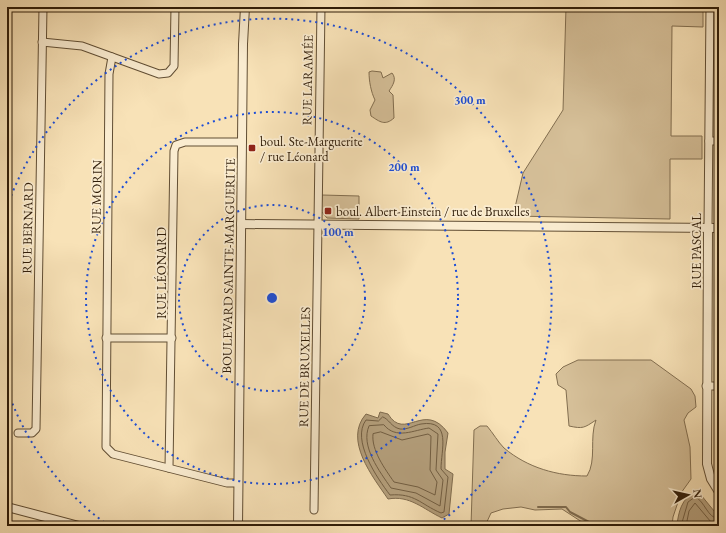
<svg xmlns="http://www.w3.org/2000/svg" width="726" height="533" viewBox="0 0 726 533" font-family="'EB Garamond',serif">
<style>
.green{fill:#d6c099;stroke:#826e50}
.water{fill:#b49f7c;stroke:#7f6b4e}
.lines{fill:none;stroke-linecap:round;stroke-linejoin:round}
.shore{stroke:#725e42;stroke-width:1}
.stream{stroke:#7f6b4e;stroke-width:2}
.minor-casing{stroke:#614e34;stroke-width:9}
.tertiary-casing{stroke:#614e34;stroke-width:10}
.minor{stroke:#faecd0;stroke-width:7}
.tertiary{stroke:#faecd0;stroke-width:8}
.ring{fill:none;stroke:#1d4ed8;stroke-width:2;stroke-dasharray:2 4}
.poi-dot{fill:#8f2418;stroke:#faecd0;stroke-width:1.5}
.labels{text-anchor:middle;stroke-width:3.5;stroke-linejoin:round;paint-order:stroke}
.street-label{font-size:13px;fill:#2f1c08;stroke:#faecd0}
.poi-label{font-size:13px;fill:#2f1c08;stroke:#faecd0;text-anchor:start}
.centre{fill:#1d4ed8;stroke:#faecd0;stroke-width:2}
.ring-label{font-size:12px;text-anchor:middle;font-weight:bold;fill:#1d4ed8;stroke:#faecd0;stroke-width:3.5;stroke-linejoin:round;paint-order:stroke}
</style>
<rect width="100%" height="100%" fill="#f8e2b7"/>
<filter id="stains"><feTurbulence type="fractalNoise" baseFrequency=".005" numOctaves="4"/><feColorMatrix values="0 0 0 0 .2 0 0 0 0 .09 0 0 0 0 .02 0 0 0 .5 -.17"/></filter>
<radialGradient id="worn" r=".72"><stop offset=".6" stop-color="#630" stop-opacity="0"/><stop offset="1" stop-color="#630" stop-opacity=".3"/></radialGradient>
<g class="green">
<polygon points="566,7 703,7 703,27 672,26 671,136 702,136 702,159 670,159 670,219 513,216 523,173 563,110"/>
<path d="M 372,71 L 381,72 L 383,78 L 392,73 C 397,79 393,85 389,91 L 393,95 L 394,118 C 385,126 380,122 371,116 L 370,110 L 375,100 C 371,92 369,81 369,72 Z"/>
<polygon points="322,195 359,196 359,219 327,218 321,211"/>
<path d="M 578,360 L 651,360 L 691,389 L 695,396 L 696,407 L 688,413 L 684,420 L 690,447 L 691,479 L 681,493 L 673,517 L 672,526 L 588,526 L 562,509 L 535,510 L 521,507 L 503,509 L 491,513 L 485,526 L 471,526 L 474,430 L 480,426 L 487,426 C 493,433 498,442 504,448 C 528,468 557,476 587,476 C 597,460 589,438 596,420 C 584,428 583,429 569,426 L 566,390 L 558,385 L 556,374 L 563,367 Z"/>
</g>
<g class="water">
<path d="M 380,412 L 388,414 C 405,442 424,400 448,433 L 445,452 L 445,469 L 453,474 L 449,514 L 442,518 C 423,509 410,495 388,499 C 373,477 343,440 366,414 L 378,418 Z"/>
<path d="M 695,493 L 701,495 L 719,517 L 719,526 L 677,526 C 678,513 682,497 695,493 Z"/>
</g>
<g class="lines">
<g class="shore">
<path d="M 383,417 C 389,419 391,427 400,429 C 407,430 415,425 421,424 C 452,419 441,450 441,469 L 448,477 L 444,512 L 441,513 C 420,504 415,493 390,495 C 377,478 351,440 366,420 L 378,421 Z"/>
<path d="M 384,425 C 396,440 414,430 429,428 L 438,434 L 436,470 L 443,480 L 440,506 L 416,493 L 391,488 C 380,472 360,446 369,426 Z"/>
<path d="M 381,432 L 402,440 L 428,434 L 431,436 L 430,470 L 437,482 L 435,495 L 418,487 L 394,482 C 385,469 371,450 373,434 Z"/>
<path d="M 681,526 L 688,502 L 695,497 C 705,501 707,518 719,519"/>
<polyline points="686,526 689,511 695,503 711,522 719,524"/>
</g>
<polyline class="stream" points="538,507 566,507 570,512 589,522 590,526"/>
<defs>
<g id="minor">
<polyline points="42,42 82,46 159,74 168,73 174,66 175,7"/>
<polyline points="112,57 109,74 106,447 113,454 227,483 238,483"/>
<polyline points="709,141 719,141"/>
<polyline points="708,228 710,7"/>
<polyline points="106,338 172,338"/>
<polyline points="706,386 719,386"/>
<polyline points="18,433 32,433 36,429 43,7"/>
<polyline points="169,468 174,151 176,145 185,142 242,142"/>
<polyline points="314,510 321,7"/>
</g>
<g id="tertiary">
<polyline points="241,224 719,228"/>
<polyline points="708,228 707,464 711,479 719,492"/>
<polyline points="7,507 79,526"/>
<polyline points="238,526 243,44 245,7"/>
</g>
</defs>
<use href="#minor" class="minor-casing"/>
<use href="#tertiary" class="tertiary-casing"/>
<use href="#minor" class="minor"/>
<use href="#tertiary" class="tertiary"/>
</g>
<g class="ring">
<circle cx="272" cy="298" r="93"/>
<circle cx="272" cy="298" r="186"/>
<path d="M109 526A280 280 0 0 1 7 389M7 207A280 280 0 1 1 435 526"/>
</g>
<g class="poi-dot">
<rect x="248" y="144" width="8" height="8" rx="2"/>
<rect x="324" y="207" width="8" height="8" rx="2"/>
</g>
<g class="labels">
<g class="street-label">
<text transform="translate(307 80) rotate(-89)" y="5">RUE LARAMÉE</text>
<text transform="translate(96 197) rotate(-89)" y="5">RUE MORIN</text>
<text transform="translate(27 228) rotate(-89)" y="5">RUE BERNARD</text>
<text transform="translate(696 251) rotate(-90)" y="5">RUE PASCAL</text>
<text transform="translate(228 266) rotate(-89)" y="5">BOULEVARD SAINTE-MARGUERITE</text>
<text transform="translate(161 273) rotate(-90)" y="5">RUE LÉONARD</text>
<text transform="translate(304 367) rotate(-89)" y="5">RUE DE BRUXELLES</text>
</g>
<g class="poi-label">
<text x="260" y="146">boul. Ste-Marguerite<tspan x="260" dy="15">/ rue Léonard</tspan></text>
<text x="336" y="216">boul. Albert-Einstein / rue de Bruxelles</text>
</g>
</g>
<circle cx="272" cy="298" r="6" class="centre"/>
<g class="ring-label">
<text x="470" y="104">300 m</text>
<text x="404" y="171">200 m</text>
<text x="338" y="236">100 m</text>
</g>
<rect width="726" height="533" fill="none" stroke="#f8e2b7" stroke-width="24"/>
<rect x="8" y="8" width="710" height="517" fill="none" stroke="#2f1c08" stroke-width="2"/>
<rect x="12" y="12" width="702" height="509" fill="none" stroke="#2f1c08"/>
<g transform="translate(688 495) rotate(82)" stroke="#faecd0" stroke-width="3" paint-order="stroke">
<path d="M0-3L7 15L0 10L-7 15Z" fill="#2f1c08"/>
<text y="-6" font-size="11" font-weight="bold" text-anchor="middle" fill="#2f1c08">N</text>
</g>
<rect width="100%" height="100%" filter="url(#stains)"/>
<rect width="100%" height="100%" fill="url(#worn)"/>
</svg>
